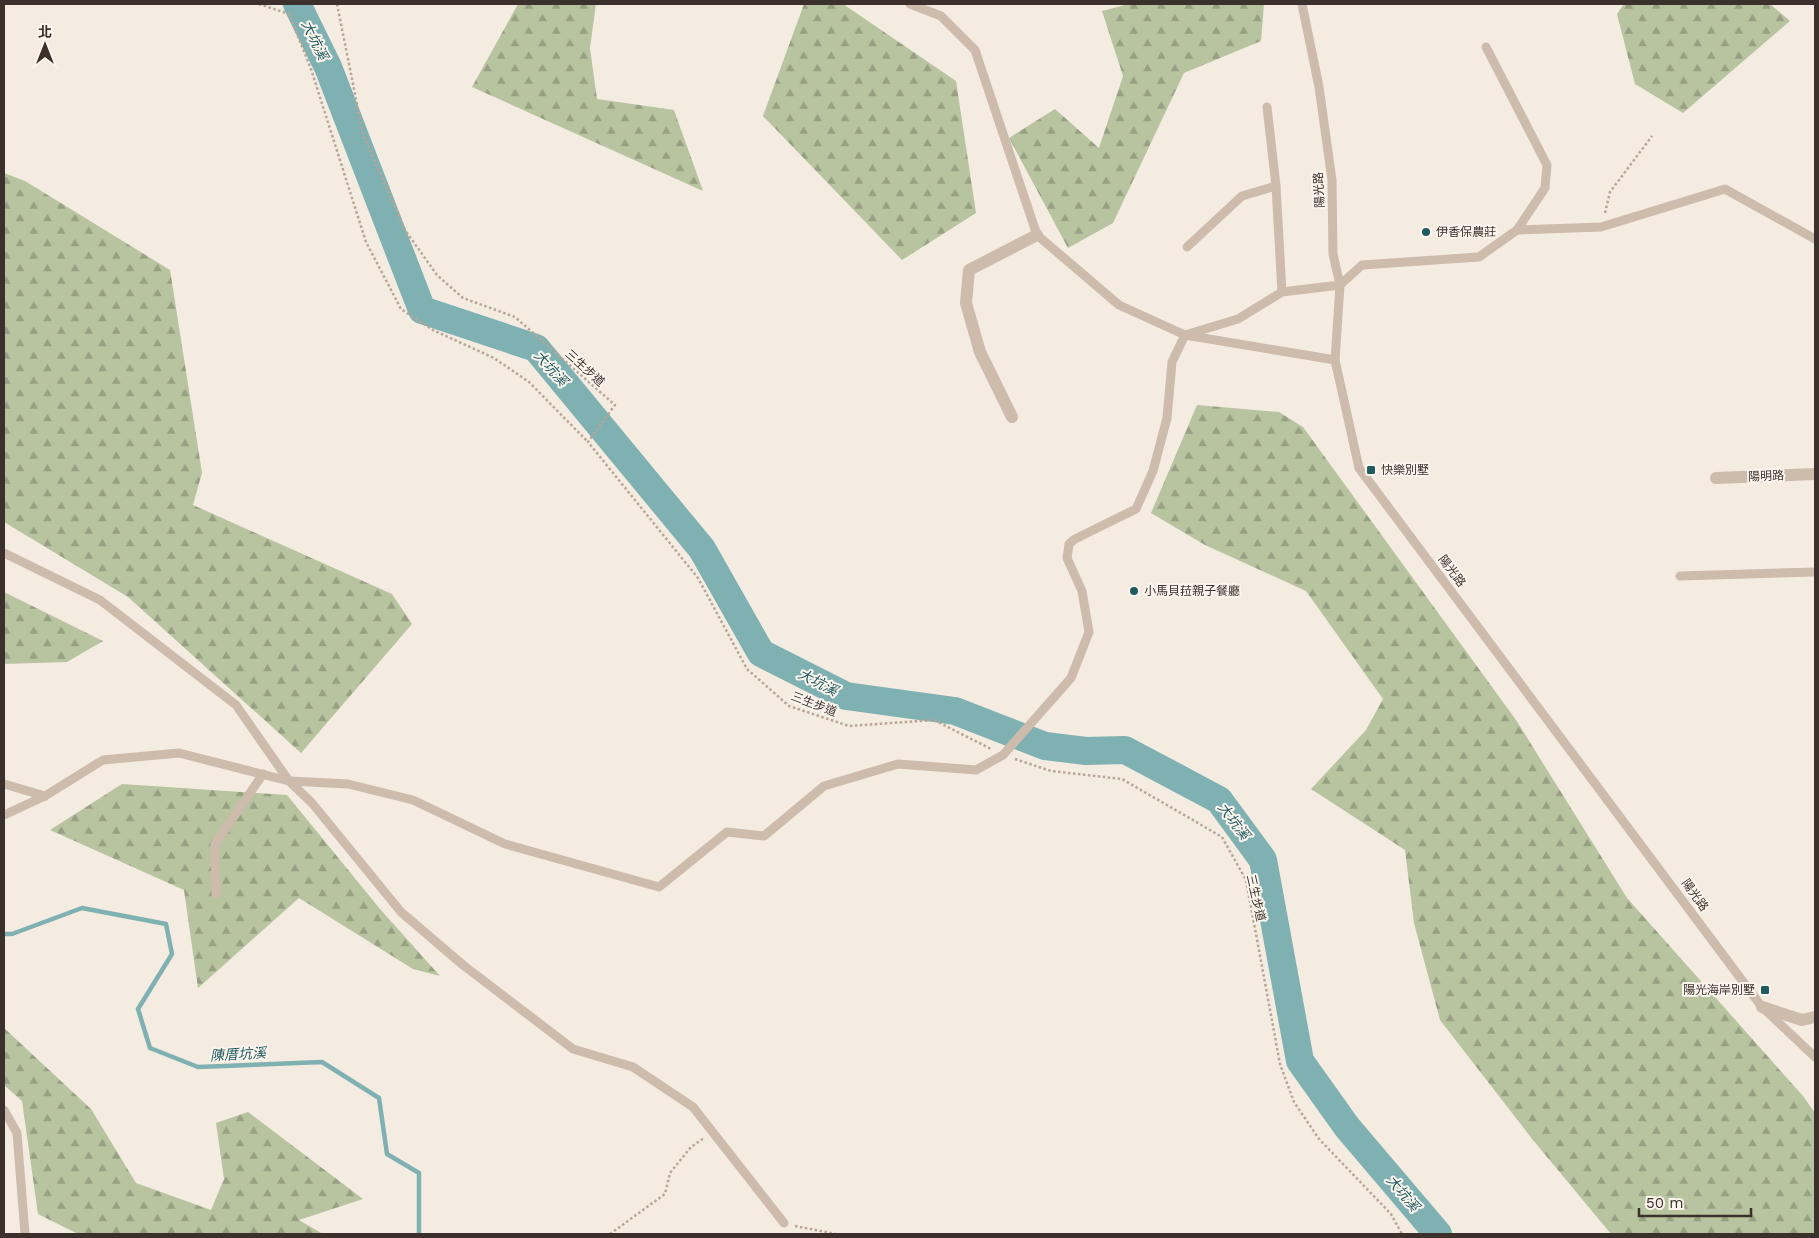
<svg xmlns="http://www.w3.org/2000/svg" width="1819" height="1238" viewBox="0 0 1819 1238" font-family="'Work Sans','Noto Sans TC',sans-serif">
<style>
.forest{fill:url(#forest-firs)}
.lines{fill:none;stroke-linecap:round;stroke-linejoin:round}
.stream{stroke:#7fb0b2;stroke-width:4.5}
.river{stroke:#7fb0b2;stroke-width:28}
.path{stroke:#b9a596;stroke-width:2.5;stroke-dasharray:2.5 2.5;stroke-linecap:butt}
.lane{stroke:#cdbbac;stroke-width:9}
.street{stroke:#cdbbac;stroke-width:12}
.poi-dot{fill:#1f5a5e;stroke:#fbf5ee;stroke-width:2}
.labels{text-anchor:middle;stroke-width:4;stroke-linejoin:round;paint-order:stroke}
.street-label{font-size:12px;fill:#3b302b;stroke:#fbf5ee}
.poi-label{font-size:12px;fill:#3b302b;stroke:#fbf5ee;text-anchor:start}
.water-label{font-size:14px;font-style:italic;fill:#1f5a5e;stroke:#fbf5ee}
</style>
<defs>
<pattern id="forest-firs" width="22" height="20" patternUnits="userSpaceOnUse" patternTransform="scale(1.25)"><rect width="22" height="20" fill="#b8c4a0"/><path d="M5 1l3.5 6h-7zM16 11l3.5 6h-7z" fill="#97a083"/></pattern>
</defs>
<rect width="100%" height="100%" fill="#f4ebe1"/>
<g class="forest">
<polygon points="518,4 596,4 590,48 597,99 674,110 703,191 472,87"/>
<polygon points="804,4 843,4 956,81 976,213 902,260 763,116"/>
<polygon points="1129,4 1264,4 1261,41 1184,73 1113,223 1068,248 1009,138 1055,109 1099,148 1123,76 1102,11"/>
<polygon points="1624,4 1770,4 1790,21 1683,113 1635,84 1617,14"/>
<polygon points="4,173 25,181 170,270 202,473 193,505 392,594 412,624 301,753 128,597 4,522"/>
<polygon points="1197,405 1279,412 1303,427 1516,720 1627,898 1803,1096 1815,1113 1815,1234 1611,1234 1533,1140 1440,1020 1414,923 1405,850 1311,789 1366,730 1383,699 1306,591 1205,545 1151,513"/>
<polygon points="4,592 103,641 67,662 4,664"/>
<polygon points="122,784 287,795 380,909 440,976 413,969 299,898 198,988 184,890 50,830"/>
<polygon points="4,1028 91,1109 136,1183 211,1210 224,1179 216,1123 248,1112 363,1199 299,1220 323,1234 78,1234 38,1214 22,1101 4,1085"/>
</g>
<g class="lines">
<polyline class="stream" points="4,934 12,934 82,908 166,924 172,954 138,1009 150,1048 198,1067 322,1062 379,1098 387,1154 419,1173 419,1234"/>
<polyline class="river" points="297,4 328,67 422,310 536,348 702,549 761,653 846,696 955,711 1045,746 1086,751 1125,750 1219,800 1263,860 1300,1061 1347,1127 1438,1234"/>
<g class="path">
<polyline points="259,4 289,14 311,69 366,242 401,309 433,330 494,358 529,382 588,442"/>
<polyline points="337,4 363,134 405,230 437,275 463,298 515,317 615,405 588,442 698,578 747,669 789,706 849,726 934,720 991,749"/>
<polyline points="1605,213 1610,192 1652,136"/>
<polyline points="1015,759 1051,771 1122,779 1222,837 1246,880 1280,1064 1294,1102 1319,1139 1391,1214 1402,1234"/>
<polyline points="795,1226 836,1234"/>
<polyline points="610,1234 665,1194 670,1173 691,1147 704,1138"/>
</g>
<g class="lane">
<polyline points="910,4 941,16 975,50 1037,235 1119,305 1185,335 1335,360"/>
<polyline points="1302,4 1319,87 1332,180 1333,254 1340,285 1335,360 1359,468 1762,1007 1815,1057"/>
<polyline points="1486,47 1547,165 1545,188 1517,230"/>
<polyline points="1267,107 1276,186 1282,292"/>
<polyline points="1187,247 1242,196 1276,186"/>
<polyline points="4,553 100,600 236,705 289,781 312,803 401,912 463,965 573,1049 633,1067 693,1107 784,1223"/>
<polyline points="1680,576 1815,572"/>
<polyline points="4,784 45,796"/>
<polyline points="4,815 45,796 103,760 179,753 289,781 348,784 413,800 505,844 659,887 727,832 764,836 824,786 898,764 976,770 1003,755 1071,678 1089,632 1082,591 1067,558 1069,544 1075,539 1136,509 1153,471 1167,418 1172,362 1185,335 1238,319 1282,292 1340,285 1362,265 1479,257 1517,230 1601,227 1725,189 1815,239"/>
<polyline points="216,894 215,844 263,774"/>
<polyline points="4,1110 17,1133 25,1234"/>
</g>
<g class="street">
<polyline points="1012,417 980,352 966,303 969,270 1037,235"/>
<polyline points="1716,478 1815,474"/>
<polyline points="1762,1007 1802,1020 1815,1017"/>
</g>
</g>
<g class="poi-dot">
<circle cx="1426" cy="232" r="5"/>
<rect x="1366" y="465" width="10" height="10" rx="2.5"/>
<circle cx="1134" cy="591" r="5"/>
<rect x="1760" y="985" width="10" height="10" rx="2.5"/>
</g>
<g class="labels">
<g class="street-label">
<text transform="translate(1319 190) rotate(-93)" y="4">陽光路</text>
<text transform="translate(585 368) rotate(42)" y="4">三生步道</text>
<text transform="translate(1766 476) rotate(-2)" y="4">陽明路</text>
<text transform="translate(1452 571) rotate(53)" y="4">陽光路</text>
<text transform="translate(814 704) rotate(21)" y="4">三生步道</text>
<text transform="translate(1695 895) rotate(54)" y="4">陽光路</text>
<text transform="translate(1256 898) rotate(77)" y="4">三生步道</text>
</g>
<g class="poi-label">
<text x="1436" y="236">伊香保農莊</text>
<text x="1381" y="474">快樂別墅</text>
<text x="1144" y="595">小馬貝菈親子餐廳</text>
<text x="1755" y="994" text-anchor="end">陽光海岸別墅</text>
</g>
<g class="water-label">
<text transform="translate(315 40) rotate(64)" y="5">大坑溪</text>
<text transform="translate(551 368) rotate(48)" y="5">大坑溪</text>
<text transform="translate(818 682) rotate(27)" y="5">大坑溪</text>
<text transform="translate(1234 821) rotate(53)" y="5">大坑溪</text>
<text transform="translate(238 1054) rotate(-3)" y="5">陳厝坑溪</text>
<text transform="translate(1403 1193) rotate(50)" y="5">大坑溪</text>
</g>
</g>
<rect width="1819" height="1238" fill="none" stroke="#3b302b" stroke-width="10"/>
<g transform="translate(45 45)" stroke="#fbf5ee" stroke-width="4" paint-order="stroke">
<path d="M0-4L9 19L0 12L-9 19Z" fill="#3b302b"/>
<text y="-8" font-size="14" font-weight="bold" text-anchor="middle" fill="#3b302b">北</text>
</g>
<path d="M1639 1208v8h112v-8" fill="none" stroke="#3b302b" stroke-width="2.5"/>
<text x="1646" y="1208" font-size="15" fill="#3b302b" stroke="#fbf5ee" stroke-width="4" paint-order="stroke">50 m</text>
</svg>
